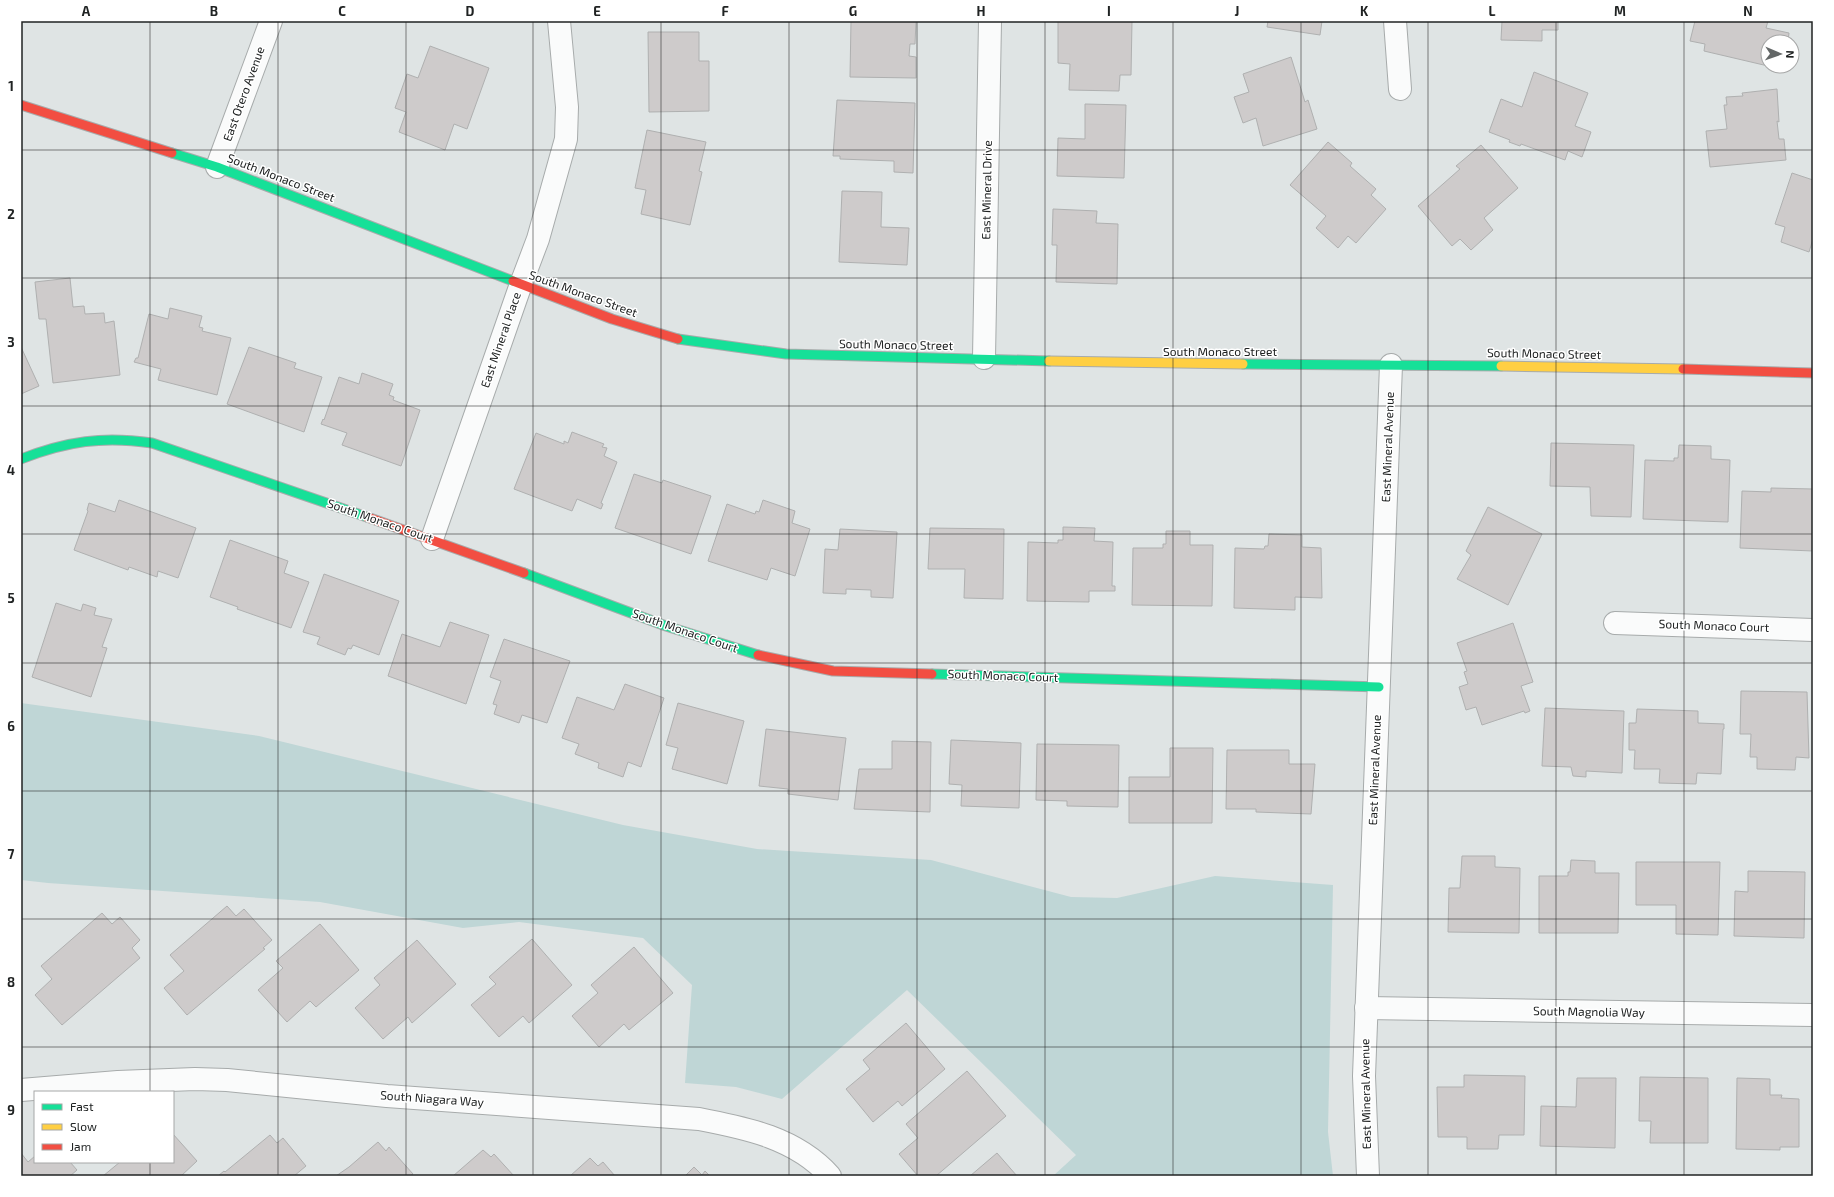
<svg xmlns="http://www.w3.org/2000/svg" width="1834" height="1197" viewBox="0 0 1834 1197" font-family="'Exo 2',sans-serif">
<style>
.green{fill:#bfd6d6}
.building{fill:#cecbcb;stroke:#afb0b0}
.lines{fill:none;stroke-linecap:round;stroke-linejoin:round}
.street-casing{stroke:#a7abab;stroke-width:24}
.fast-casing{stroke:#a7abab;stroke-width:11}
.slow-casing{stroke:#a7abab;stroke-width:11}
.jam-casing{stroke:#a7abab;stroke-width:11}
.street{stroke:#fafbfb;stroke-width:22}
.fast{stroke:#16e098;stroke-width:9}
.slow{stroke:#ffcf43;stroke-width:9}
.jam{stroke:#f24e42;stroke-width:9}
.grid{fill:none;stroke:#202323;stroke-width:1;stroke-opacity:0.55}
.labels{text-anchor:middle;stroke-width:3;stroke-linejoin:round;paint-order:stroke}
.street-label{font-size:12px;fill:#202323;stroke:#fff}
.neatline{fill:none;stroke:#202323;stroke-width:1.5}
.grid-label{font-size:13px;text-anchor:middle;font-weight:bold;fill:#202323}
</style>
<rect width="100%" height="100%" fill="#dfe4e4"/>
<polygon class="green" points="21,703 259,736 623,825 757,849 931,860 1071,897 1117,898 1215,876 1333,885 1328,1132 1333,1176 1053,1176 1076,1155 907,990 782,1099 736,1087 685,1083 692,985 643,938 519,922 463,928 320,902 48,883 21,880"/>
<g class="building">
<polygon points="851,21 916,21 915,44 910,44 909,56 916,57 916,78 850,77"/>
<polygon points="1058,21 1132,21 1131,75 1120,75 1119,91 1069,90 1070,64 1058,63"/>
<polygon points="1268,21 1322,21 1320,35 1267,27"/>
<polygon points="1502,21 1558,21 1558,30 1542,30 1542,41 1501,40"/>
<polygon points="1695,21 1768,21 1766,28 1789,33 1788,42 1768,42 1768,66 1704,51 1705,44 1690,41"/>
<polygon points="648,32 699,32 699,61 709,61 709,111 649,112"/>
<polygon points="430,46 489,68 467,129 454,124 445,150 399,132 406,112 395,108 407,74 418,78"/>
<polygon points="1291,57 1305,102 1308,100 1317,129 1263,146 1256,118 1243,123 1234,97 1249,92 1243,74"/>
<polygon points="1534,72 1588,93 1575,126 1591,132 1582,157 1568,151 1565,160 1521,144 1520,146 1509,142 1510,140 1489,132 1501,99 1522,107"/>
<polygon points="1777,89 1779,122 1777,121 1779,139 1784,139 1786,160 1710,167 1706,131 1727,129 1724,105 1727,105 1726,97 1743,96 1742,93"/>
<polygon points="837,100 915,103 913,173 894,172 894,161 840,159 840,156 833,156"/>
<polygon points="1085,104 1126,105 1124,178 1057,176 1058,138 1085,139"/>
<polygon points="647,130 706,142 699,171 702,172 690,225 641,214 646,190 635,188"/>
<polygon points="1328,142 1352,163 1350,166 1376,189 1371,195 1386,209 1356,243 1348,236 1338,248 1316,228 1326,216 1290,185"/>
<polygon points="1481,145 1518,188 1484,218 1493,230 1471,250 1460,239 1452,246 1418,206 1460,169 1456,166"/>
<polygon points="1792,173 1813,180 1813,239 1809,252 1781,242 1785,227 1775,224"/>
<polygon points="842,191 882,192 881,227 909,228 907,265 839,262"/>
<polygon points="1053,209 1097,211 1096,223 1118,224 1117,284 1056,282 1057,245 1052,245"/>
<polygon points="70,278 73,307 84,306 85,314 104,313 105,323 114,321 120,375 53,383 46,319 39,319 35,282"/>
<polygon points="170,308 202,316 199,327 203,328 202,331 231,338 217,395 158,380 161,369 134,362 136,358 138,358 149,314 168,319"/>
<polygon points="21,347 39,386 21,394"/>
<polygon points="249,347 296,363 294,368 322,377 304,432 227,404"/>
<polygon points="362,373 393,384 389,395 394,397 393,400 420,410 401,466 342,445 347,433 321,424 323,419 324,420 339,377 359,384"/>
<polygon points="572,432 604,444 602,447 607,448 604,456 617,462 601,503 603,504 601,509 577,499 572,511 514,489 536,433 564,444 564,441 568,443"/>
<polygon points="1551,443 1634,445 1631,517 1591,516 1590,487 1550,486"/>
<polygon points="1679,445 1711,446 1711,459 1730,460 1728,522 1643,519 1645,460 1674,461 1674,458 1678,458"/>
<polygon points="634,474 662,483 663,480 711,496 691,554 615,528"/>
<polygon points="1771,488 1813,489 1813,551 1740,548 1742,491 1771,492"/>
<polygon points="119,500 196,528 178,578 158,571 157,577 129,567 128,570 74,550 88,511 87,510 89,503 115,512"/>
<polygon points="763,500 795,511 792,523 810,529 795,576 771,568 767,580 708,561 727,504 755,514 756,511 759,512"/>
<polygon points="1488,507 1542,534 1508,605 1457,579 1471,555 1466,551"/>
<polygon points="1063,527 1095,528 1094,541 1113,542 1112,586 1115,586 1115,591 1089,591 1089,602 1027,601 1028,542 1058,543 1058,540 1063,540"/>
<polygon points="930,528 1004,529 1003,599 964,598 965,569 928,569"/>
<polygon points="840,529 897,532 893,598 871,597 871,590 846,589 846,594 823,593 825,549 838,550"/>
<polygon points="1166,531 1190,531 1190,545 1213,545 1212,606 1132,605 1133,548 1163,548 1163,544 1166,544"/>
<polygon points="1269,534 1302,535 1302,547 1321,548 1322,598 1295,597 1295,610 1234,608 1235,548 1264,549 1265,546 1268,546"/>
<polygon points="230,540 288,561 284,573 309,582 291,628 237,609 238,607 210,597"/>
<polygon points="324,574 399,601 379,655 353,645 351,649 348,648 345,655 317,644 320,637 303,632"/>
<polygon points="56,603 81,611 83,604 96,608 94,615 112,619 102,647 107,648 91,697 32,677"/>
<polygon points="450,622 489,635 466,704 388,676 402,634 440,647"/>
<polygon points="1513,623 1533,682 1521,686 1530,711 1525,713 1524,711 1482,725 1476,707 1466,710 1459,687 1468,684 1464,672 1467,671 1457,643"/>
<polygon points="504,639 570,661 547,723 522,715 519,723 494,714 497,705 493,704 501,681 490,677"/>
<polygon points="625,684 664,698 641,767 628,762 623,777 598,768 599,763 575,754 579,744 562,738 577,697 614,710"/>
<polygon points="1741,691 1807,692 1809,758 1796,757 1795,770 1757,769 1757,757 1750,757 1751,734 1740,734"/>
<polygon points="678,703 744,721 727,784 672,769 678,748 666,745"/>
<polygon points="1545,708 1624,711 1622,773 1586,771 1586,777 1573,776 1571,767 1542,766"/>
<polygon points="1637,709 1698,711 1698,723 1724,724 1724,729 1723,729 1721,774 1697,773 1696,784 1659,783 1660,769 1634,769 1635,750 1629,750 1629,723 1636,723"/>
<polygon points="766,729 846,738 838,800 788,794 788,789 759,786"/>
<polygon points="951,740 1021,743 1019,808 961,806 962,785 949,784"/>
<polygon points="892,741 931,742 930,812 854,809 859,769 892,769"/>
<polygon points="1037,744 1119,745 1118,807 1067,806 1067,801 1036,800"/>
<polygon points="1170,748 1213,748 1212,823 1129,823 1129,777 1170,777"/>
<polygon points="1227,750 1289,750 1289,764 1315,764 1311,814 1256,812 1256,809 1226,809"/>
<polygon points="1462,856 1495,856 1495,867 1520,868 1519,933 1448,932 1449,888 1460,888"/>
<polygon points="1571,860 1595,861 1595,873 1619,873 1618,933 1539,933 1539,876 1568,876 1568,872 1570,872"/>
<polygon points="1636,862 1720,862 1718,935 1676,934 1676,905 1636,905"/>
<polygon points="1748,871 1805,872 1804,938 1734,936 1735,891 1748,892"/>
<polygon points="227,906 236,916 244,909 272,940 263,948 265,949 187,1015 164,988 184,971 170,955"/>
<polygon points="102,913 112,924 120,917 140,940 132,948 140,958 62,1025 35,995 52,979 41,966"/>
<polygon points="320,924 359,970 316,1007 310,1001 287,1022 258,990 283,968 276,961"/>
<polygon points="532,939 572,985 529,1023 523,1016 499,1037 471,1005 496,984 489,977"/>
<polygon points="417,940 456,984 412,1023 408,1017 383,1039 355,1008 380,985 374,978"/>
<polygon points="634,947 673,993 629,1030 624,1024 599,1047 572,1016 598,993 591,985"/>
<polygon points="906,1023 945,1069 902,1106 898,1101 873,1122 846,1089 870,1069 863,1060"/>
<polygon points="967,1071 1006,1116 936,1176 918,1176 899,1154 918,1138 906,1124"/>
<polygon points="1464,1075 1525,1076 1524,1135 1499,1135 1498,1149 1467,1149 1467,1137 1438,1137 1437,1087 1464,1087"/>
<polygon points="1640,1077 1708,1078 1708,1143 1650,1143 1651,1121 1639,1121"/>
<polygon points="1577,1078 1616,1078 1615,1148 1540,1146 1541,1106 1576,1107"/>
<polygon points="1737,1078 1770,1079 1770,1095 1782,1095 1781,1098 1799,1099 1799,1147 1780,1147 1780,1150 1736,1149"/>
<polygon points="173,1134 197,1161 181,1176 103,1176 120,1162 173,1162"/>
<polygon points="270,1135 277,1143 283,1138 306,1166 294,1176 218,1176 224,1171 225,1172"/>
<polygon points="378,1142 386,1151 389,1147 413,1174 410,1176 336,1176 349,1167"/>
<polygon points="483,1150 491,1157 494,1154 514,1176 453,1176"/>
<polygon points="21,1153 28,1162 35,1156 35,1162 70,1162 77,1170 70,1176 21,1176"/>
<polygon points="997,1153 1017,1176 970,1176"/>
<polygon points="590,1158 598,1166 603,1162 615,1176 570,1176"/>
<polygon points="694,1167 702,1175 705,1171 710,1176 685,1176"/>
</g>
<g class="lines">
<defs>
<g id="street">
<polyline points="1395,21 1400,89"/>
<polyline points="217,167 271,21"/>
<polyline points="984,358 990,21"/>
<polyline points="432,539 521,284 538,239 566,139 567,107 559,21"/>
<polyline points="1615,623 1813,630"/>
<polyline points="1366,1008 1813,1015"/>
<path d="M 21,1090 L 118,1082 L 195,1079 L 227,1080 L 387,1096 L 699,1119 C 746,1128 796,1138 830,1176"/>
<polyline points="1368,1176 1364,1076 1391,365"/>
</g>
<g id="fast">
<polyline points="172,153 217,167 513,281"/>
<polyline points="678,339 786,354 1049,361"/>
<polyline points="1243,364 1501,366"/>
<path d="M 21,459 C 67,441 103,436 152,443 L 367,517"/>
<polyline points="524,573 666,626 758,655"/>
<polyline points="932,674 1379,687"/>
</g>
<g id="slow">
<polyline points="1049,361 1243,364"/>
<polyline points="1501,366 1683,369"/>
</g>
<g id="jam">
<polyline points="21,105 172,153"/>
<polyline points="513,281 612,319 678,339"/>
<polyline points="1683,369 1813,373"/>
<polyline points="367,517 524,573"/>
<polyline points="758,655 833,671 932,674"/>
</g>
</defs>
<use href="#street" class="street-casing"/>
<use href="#fast" class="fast-casing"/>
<use href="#slow" class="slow-casing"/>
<use href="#jam" class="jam-casing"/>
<use href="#street" class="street"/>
<use href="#fast" class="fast"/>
<use href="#slow" class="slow"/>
<use href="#jam" class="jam"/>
</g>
<path class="grid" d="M 150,21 L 150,1092M 278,21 L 278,1176M 406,21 L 406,1176M 533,21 L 533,1176M 661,21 L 661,1176M 789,21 L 789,1176M 917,21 L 917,1176M 1045,21 L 1045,1176M 1173,21 L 1173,1176M 1301,21 L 1301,1176M 1428,21 L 1428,1176M 1556,21 L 1556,1176M 1684,21 L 1684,1176M 21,150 L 1813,150M 21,278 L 1813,278M 21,406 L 1813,406M 21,534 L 1813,534M 21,663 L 1813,663M 21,791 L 1813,791M 21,919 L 1813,919M 21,1047 L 1813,1047M 150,1162 L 150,1176"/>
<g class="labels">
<g class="street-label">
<text transform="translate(244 94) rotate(-70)" y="4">East Otero Avenue</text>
<text transform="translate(281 178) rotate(21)" y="4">South Monaco Street</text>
<text transform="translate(987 190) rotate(-89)" y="4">East Mineral Drive</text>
<text transform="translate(583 294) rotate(20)" y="4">South Monaco Street</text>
<text transform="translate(501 340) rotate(-71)" y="4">East Mineral Place</text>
<text transform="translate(896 345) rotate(1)" y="4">South Monaco Street</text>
<text x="1220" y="356">South Monaco Street</text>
<text transform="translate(1544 354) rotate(1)" y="4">South Monaco Street</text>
<text transform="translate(1388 447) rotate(-88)" y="4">East Mineral Avenue</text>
<text transform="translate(380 521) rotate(19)" y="4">South Monaco Court</text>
<text transform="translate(1714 626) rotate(2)" y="4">South Monaco Court</text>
<text transform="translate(685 631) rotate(19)" y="4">South Monaco Court</text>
<text transform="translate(1003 676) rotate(2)" y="4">South Monaco Court</text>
<text transform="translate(1375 770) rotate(-88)" y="4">East Mineral Avenue</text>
<text transform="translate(1589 1012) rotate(1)" y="4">South Magnolia Way</text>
<text transform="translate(1366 1094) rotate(-91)" y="4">East Mineral Avenue</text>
<text transform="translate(432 1099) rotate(4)" y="4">South Niagara Way</text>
</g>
</g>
<rect width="1834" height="1197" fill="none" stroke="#ffffff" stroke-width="44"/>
<rect x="34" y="1091" width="140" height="72" fill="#ffffff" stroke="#a6a7a7"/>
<rect x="42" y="1104" width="20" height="6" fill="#16e098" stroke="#a6a7a7"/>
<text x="70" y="1111" font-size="12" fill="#202323">Fast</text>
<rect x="42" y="1124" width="20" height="6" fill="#ffcf43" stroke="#a6a7a7"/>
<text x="70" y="1131" font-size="12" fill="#202323">Slow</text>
<rect x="42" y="1144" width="20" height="6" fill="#f24e42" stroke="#a6a7a7"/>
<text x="70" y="1151" font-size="12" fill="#202323">Jam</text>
<g transform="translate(1780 54) rotate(92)"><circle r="19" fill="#ffffff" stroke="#a6a7a7"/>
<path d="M0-3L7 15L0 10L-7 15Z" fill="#636767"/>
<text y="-6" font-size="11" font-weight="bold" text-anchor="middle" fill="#202323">N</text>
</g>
<rect x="22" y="22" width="1790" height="1153" class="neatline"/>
<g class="grid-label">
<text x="86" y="16">A</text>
<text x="214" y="16">B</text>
<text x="342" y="16">C</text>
<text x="470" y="16">D</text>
<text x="597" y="16">E</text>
<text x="725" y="16">F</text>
<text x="853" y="16">G</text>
<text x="981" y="16">H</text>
<text x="1109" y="16">I</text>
<text x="1237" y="16">J</text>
<text x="1364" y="16">K</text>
<text x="1492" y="16">L</text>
<text x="1620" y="16">M</text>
<text x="1748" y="16">N</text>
<text x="11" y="91">1</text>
<text x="11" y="219">2</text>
<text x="11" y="347">3</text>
<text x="11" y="475">4</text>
<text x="11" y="603">5</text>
<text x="11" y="731">6</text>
<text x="11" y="859">7</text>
<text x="11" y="987">8</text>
<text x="11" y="1115">9</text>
</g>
</svg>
